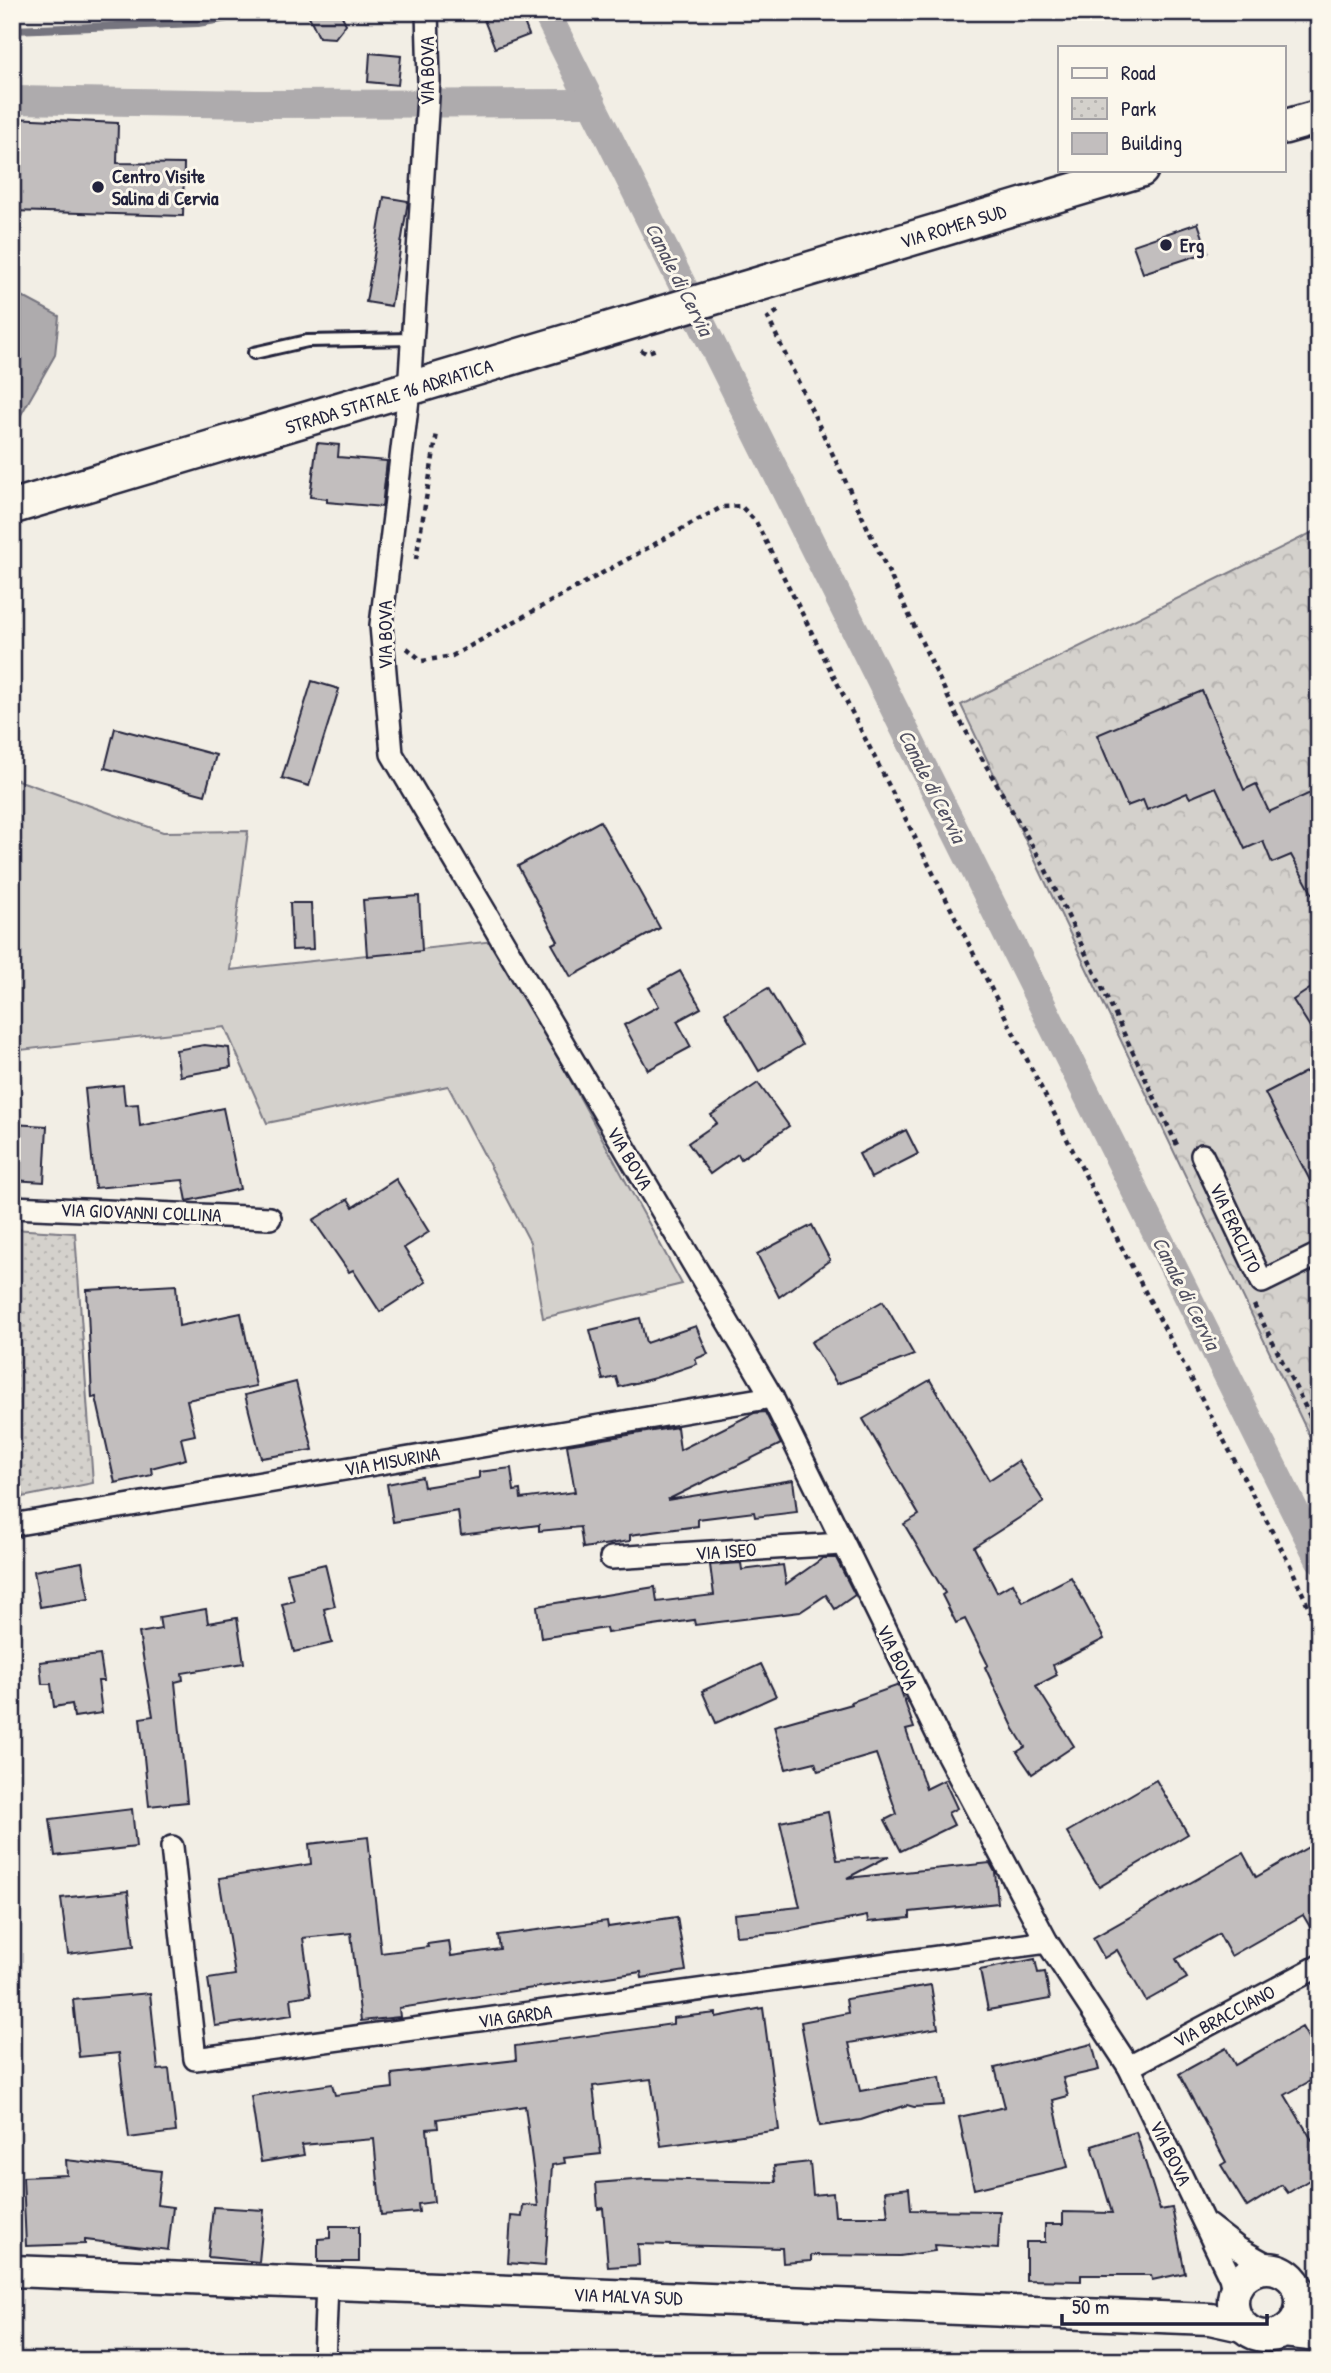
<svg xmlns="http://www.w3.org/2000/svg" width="1331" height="2373" viewBox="0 0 1331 2373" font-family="'Patrick Hand',sans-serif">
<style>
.grass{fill:#d4d1cc;stroke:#7b7a84;stroke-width:2}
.forest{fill:url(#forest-crowns);stroke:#7b7a84;stroke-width:2}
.park{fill:url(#park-dots);stroke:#7b7a84;stroke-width:2}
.water{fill:#aeabad;stroke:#76747f;stroke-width:2}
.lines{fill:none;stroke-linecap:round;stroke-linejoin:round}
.stream{stroke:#76747f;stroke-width:8}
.canal{stroke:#aeabad;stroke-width:28}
.building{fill:#c2bebe;stroke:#22223b;stroke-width:2}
.lane-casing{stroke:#22223b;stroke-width:16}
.street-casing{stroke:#22223b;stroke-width:26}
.secondary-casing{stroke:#22223b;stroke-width:35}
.primary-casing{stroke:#22223b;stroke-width:38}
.path{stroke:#22223b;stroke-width:4.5;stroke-dasharray:5 5;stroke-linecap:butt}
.lane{stroke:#fbf7ec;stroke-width:10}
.street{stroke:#fbf7ec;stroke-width:21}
.secondary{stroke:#fbf7ec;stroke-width:30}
.primary{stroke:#fbf7ec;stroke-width:33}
.poi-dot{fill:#22223b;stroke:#fbf7ec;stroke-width:2.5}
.labels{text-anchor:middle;stroke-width:6;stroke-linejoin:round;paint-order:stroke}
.street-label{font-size:19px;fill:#22223b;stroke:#fbf7ec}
.poi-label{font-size:19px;font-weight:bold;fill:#22223b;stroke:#fbf7ec;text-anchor:start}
.water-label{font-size:21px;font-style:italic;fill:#535263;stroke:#fbf7ec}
</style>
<defs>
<pattern id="forest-crowns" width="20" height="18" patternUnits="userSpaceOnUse" patternTransform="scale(1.75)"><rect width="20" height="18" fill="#d4d1cc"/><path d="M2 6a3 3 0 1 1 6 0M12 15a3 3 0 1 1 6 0" fill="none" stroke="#b6b3b0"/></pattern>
<pattern id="park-dots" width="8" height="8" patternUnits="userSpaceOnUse" patternTransform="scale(1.75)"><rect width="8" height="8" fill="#d4d1cc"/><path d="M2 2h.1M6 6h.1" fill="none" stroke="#b6b3b0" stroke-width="1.8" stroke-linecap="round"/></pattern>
</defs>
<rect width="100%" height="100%" fill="#f2eee5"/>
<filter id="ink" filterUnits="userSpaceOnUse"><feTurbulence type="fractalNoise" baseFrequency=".0143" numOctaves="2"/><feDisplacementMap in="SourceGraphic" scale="14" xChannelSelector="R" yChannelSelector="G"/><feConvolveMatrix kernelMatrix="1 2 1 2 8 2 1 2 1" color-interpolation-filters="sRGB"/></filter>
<g filter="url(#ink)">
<polygon class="grass" points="12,778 163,832 248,831 230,970 494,941 682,1284 543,1318 530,1242 448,1086 267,1123 225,1027 12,1051"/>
<polygon class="forest" points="1319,529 1319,1456 961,705"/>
<polygon class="park" points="12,1229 75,1233 93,1483 12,1499"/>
<polygon class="water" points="12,291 59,316 55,355 18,420 12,422"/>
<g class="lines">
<polyline class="stream" points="12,30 198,23 264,12"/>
<g class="canal">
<polyline points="546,12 1319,1559"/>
<polyline points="12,100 257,104 592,103"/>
</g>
</g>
<g class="building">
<polygon points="307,12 340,12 346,24 335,38 319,37"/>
<polygon points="481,12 520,12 529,35 495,48"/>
<polygon points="370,53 401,56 398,85 368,82"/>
<polygon points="12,118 118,123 117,163 184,164 183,216 12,211"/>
<polygon points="384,197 408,201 391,306 366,302"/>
<polygon points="1198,223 1208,252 1143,273 1133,245"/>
<polygon points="317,443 339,445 338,457 387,461 382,507 327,502 327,499 310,497"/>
<polygon points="312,681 339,689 309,786 282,778"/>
<polygon points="1202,691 1244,790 1256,784 1269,812 1319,789 1319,906 1291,855 1272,863 1263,841 1245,849 1216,787 1190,798 1187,793 1147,810 1143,800 1127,806 1097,735"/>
<polygon points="115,728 216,755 205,795 105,768"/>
<polygon points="600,821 660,928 571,977 552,944 558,941 518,866"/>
<polygon points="419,896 422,951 367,956 363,900"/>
<polygon points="290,903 311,903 313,949 292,950"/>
<polygon points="680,971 701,1008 677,1021 691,1047 648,1070 624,1025 659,1006 649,988"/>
<polygon points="768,988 802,1045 759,1071 725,1013"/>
<polygon points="1311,988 1319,999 1319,1041 1293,1000"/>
<polygon points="204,1045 229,1048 231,1067 180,1076 176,1050"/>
<polygon points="1319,1065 1319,1198 1265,1093"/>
<polygon points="758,1083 789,1126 741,1159 738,1154 710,1174 688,1143 717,1123 711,1115"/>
<polygon points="123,1085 125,1105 138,1104 140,1126 223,1108 240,1189 187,1201 183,1180 95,1188 85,1089"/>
<polygon points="12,1124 47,1126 44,1182 12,1180"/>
<polygon points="906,1130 918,1154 871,1178 859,1154"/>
<polygon points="396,1179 429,1232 404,1248 426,1282 380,1312 353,1270 349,1272 313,1220 348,1199 353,1207"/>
<polygon points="812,1225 830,1260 779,1297 757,1254"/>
<polygon points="176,1285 179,1326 241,1313 256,1386 187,1400 195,1435 181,1438 186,1459 151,1468 152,1475 115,1483 96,1397 92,1398 87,1290"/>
<polygon points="883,1301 914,1355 837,1384 811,1342"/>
<polygon points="640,1318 646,1343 696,1326 708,1354 695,1359 697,1364 655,1378 619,1387 616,1377 603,1380 590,1330"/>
<polygon points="930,1380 989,1480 1018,1461 1044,1502 974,1547 997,1592 1013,1583 1023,1602 1071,1577 1104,1639 1053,1665 1057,1675 1036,1686 1074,1746 1032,1774 1017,1752 1025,1747 1014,1729 985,1667 988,1665 965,1619 956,1623 942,1595 945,1593 904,1524 919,1515 863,1419"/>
<polygon points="296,1382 313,1450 261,1458 245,1395"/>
<polygon points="765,1412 781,1444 667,1500 793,1480 797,1512 755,1517 754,1512 698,1519 698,1526 630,1535 630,1541 583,1548 580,1527 539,1531 539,1525 461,1535 458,1511 393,1522 387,1484 422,1477 424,1487 479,1478 479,1472 511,1468 514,1491 520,1490 521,1499 575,1492 567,1445 677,1427 680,1450 754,1413"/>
<polygon points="823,1558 836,1558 855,1595 835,1609 826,1595 800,1612 695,1625 694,1620 607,1633 606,1628 541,1638 537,1606 655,1587 657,1602 714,1595 710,1565 741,1563 742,1570 783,1565 786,1584"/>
<polygon points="82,1562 89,1599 40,1607 34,1571"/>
<polygon points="325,1564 335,1606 324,1609 332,1643 294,1652 282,1604 294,1601 287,1573"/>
<polygon points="206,1609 208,1623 237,1618 244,1663 182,1673 183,1680 175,1682 187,1802 149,1806 140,1718 153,1716 139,1633 161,1629 159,1617"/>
<polygon points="100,1655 104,1681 98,1681 102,1713 74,1717 72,1704 54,1707 51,1684 42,1684 40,1662"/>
<polygon points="761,1664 776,1696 716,1723 702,1691"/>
<polygon points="899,1685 914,1728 906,1730 926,1789 944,1780 957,1808 948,1813 954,1825 901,1851 885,1820 897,1814 876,1754 818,1771 815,1762 786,1769 774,1726 852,1704 851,1702"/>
<polygon points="1156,1780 1188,1834 1099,1887 1067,1832"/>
<polygon points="132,1809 136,1847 55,1856 50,1819"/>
<polygon points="828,1812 837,1860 889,1856 847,1878 990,1863 995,1872 998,1903 910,1912 910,1918 868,1922 867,1916 787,1932 736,1936 734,1914 800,1907 780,1822"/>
<polygon points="368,1837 381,1953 428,1947 427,1944 449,1941 451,1956 500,1949 498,1935 607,1921 608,1927 677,1917 686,1971 642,1978 641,1972 399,2008 400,2017 361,2021 351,1933 303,1938 311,1995 291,1998 293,2015 215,2026 208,1979 235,1975 219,1878 311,1864 309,1844"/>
<polygon points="1319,1841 1319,1942 1303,1915 1231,1956 1219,1934 1176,1959 1187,1978 1146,2001 1117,1950 1104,1958 1093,1938 1243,1853 1256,1877"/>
<polygon points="128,1891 134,1946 68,1954 61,1898"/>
<polygon points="1035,1959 1038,1973 1045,1972 1050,1999 988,2010 980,1970"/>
<polygon points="931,1985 938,2028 849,2043 860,2091 940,2077 944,2105 914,2107 907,2105 861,2120 820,2126 801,2022 848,2013 846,1999"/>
<polygon points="150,1993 158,2070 169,2069 176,2132 129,2138 119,2053 79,2057 73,2000"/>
<polygon points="763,2008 779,2130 661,2146 651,2079 593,2086 601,2154 564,2158 565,2163 552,2165 545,2266 508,2263 511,2216 522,2217 523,2205 538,2206 525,2106 437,2119 438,2128 427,2129 434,2202 418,2204 419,2212 381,2215 374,2139 302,2145 304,2155 261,2162 251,2096 332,2084 335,2095 393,2088 392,2074 516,2060 515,2046 673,2024 673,2018 716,2013 716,2017"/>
<polygon points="1302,2027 1319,2057 1319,2076 1285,2095 1312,2140 1319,2136 1319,2174 1288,2193 1282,2185 1247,2207 1221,2165 1226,2162 1179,2074 1226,2048 1235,2065"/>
<polygon points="1092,2044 1099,2070 1063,2078 1068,2096 1053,2100 1068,2167 974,2189 959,2117 1005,2107 995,2068"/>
<polygon points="1136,2132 1160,2210 1172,2208 1185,2273 1152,2280 1151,2275 1081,2275 1081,2281 1026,2280 1026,2242 1045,2242 1045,2224 1063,2224 1063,2212 1112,2213 1092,2146"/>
<polygon points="66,2160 161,2171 157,2205 173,2207 168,2250 85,2240 85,2244 26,2246 23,2177 67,2175"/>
<polygon points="810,2162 813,2195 833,2193 835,2216 888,2216 885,2191 909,2188 911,2210 1000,2211 998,2249 934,2245 935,2251 900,2256 811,2255 811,2261 783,2263 782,2248 638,2244 639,2265 608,2267 603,2208 598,2209 596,2183 646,2179 776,2182 774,2166"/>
<polygon points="213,2207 264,2210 259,2262 208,2257"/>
<polygon points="330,2226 359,2226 359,2262 318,2262 318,2239 330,2238"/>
</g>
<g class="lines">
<defs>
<polyline id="lane" points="254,353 307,341 412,339"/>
<g id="street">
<polyline points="427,12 429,81 409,391 381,625 392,754 772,1397 944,1748 1047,1942 1129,2067 1230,2277 1234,2294"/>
<polyline points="1202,1155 1262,1282 1319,1254"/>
<polyline points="12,1207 270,1218"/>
<polyline points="12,1525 772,1397"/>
<polyline points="611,1558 842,1544"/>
<polyline points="172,1847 195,2059 1047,1942"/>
<polyline points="1129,2067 1319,1966"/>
<polyline points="1208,2225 1239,2249 1277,2270"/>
<polyline points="324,2361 327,2283"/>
</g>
<g id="secondary">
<circle cx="1267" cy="2302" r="34"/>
<polyline points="12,2271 1210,2319 1242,2326"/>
<polyline points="1284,2332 1319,2336"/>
</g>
<g id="primary">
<polyline points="1284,127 1319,117"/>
<polyline points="12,507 1141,170"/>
</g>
</defs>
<use href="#lane" class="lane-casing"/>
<use href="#street" class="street-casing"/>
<use href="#secondary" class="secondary-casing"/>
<use href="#primary" class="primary-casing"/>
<g class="path">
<polyline points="778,311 768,318 955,712 1044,866 1179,1149"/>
<polyline points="641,350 646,353 659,348"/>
<polyline points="416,559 437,433"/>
<polyline points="407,648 422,661 452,656 722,507 741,506 756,522 1121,1246 1291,1567 1319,1631"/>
<polyline points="1254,1305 1319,1434"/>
<polyline points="12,1463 20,1500"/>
</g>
<use href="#lane" class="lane"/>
<use href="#street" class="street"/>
<use href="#secondary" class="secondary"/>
<use href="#primary" class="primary"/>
</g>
</g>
<g class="poi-dot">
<circle cx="98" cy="187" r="7"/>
<circle cx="1166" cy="245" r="7"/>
</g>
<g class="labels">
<g class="street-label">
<text transform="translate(427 71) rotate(-90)" y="7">VIA BOVA</text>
<text transform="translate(953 226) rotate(-17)" y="7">VIA ROMEA SUD</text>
<text transform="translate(389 396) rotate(-17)" y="7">STRADA STATALE 16 ADRIATICA</text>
<text transform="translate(385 635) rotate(-90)" y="7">VIA BOVA</text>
<text transform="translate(630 1158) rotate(59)" y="7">VIA BOVA</text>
<text transform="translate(141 1212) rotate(2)" y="7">VIA GIOVANNI COLLINA</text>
<text transform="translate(1236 1228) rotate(65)" y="7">VIA ERACLITO</text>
<text transform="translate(392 1461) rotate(-10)" y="7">VIA MISURINA</text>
<text transform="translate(726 1551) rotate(-4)" y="7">VIA ISEO</text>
<text transform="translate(898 1657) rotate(64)" y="7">VIA BOVA</text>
<text transform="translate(515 2016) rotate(-8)" y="7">VIA GARDA</text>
<text transform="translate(1224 2016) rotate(-28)" y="7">VIA BRACCIANO</text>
<text transform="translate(1171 2153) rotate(64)" y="7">VIA BOVA</text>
<text transform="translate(628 2296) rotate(2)" y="7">VIA MALVA SUD</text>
</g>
<g class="poi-label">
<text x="112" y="183">Centro Visite<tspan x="112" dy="22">Salina di Cervia</tspan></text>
<text x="1180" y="252">Erg</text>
</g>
<g class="water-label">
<text transform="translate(679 279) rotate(63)" y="7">Canale di Cervia</text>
<text transform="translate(932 786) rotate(63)" y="7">Canale di Cervia</text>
<text transform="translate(1186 1293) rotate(63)" y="7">Canale di Cervia</text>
</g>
</g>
<rect width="1331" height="2373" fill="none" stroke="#fbf7ec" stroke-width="42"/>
<rect x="21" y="21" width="1289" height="2331" fill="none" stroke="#22223b" stroke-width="2.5" filter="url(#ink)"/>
<rect x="1058" y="46" width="228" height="126" fill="#fbf7ec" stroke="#a4a2a5" stroke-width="2"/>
<rect x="1072" y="68" width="35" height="10" fill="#fbf7ec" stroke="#a4a2a5" stroke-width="2"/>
<text x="1121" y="80" font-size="21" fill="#22223b">Road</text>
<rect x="1072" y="98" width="35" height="21" fill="url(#park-dots)" stroke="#a4a2a5" stroke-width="2"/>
<text x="1121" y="116" font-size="21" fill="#22223b">Park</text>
<rect x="1072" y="133" width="35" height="21" fill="#c2bebe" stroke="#a4a2a5" stroke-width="2"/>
<text x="1121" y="150" font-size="21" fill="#22223b">Building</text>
<path d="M1062 2314v10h205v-10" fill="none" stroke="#22223b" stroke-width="3.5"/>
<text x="1072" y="2314" font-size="21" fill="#22223b" stroke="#fbf7ec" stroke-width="5" paint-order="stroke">50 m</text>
</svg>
